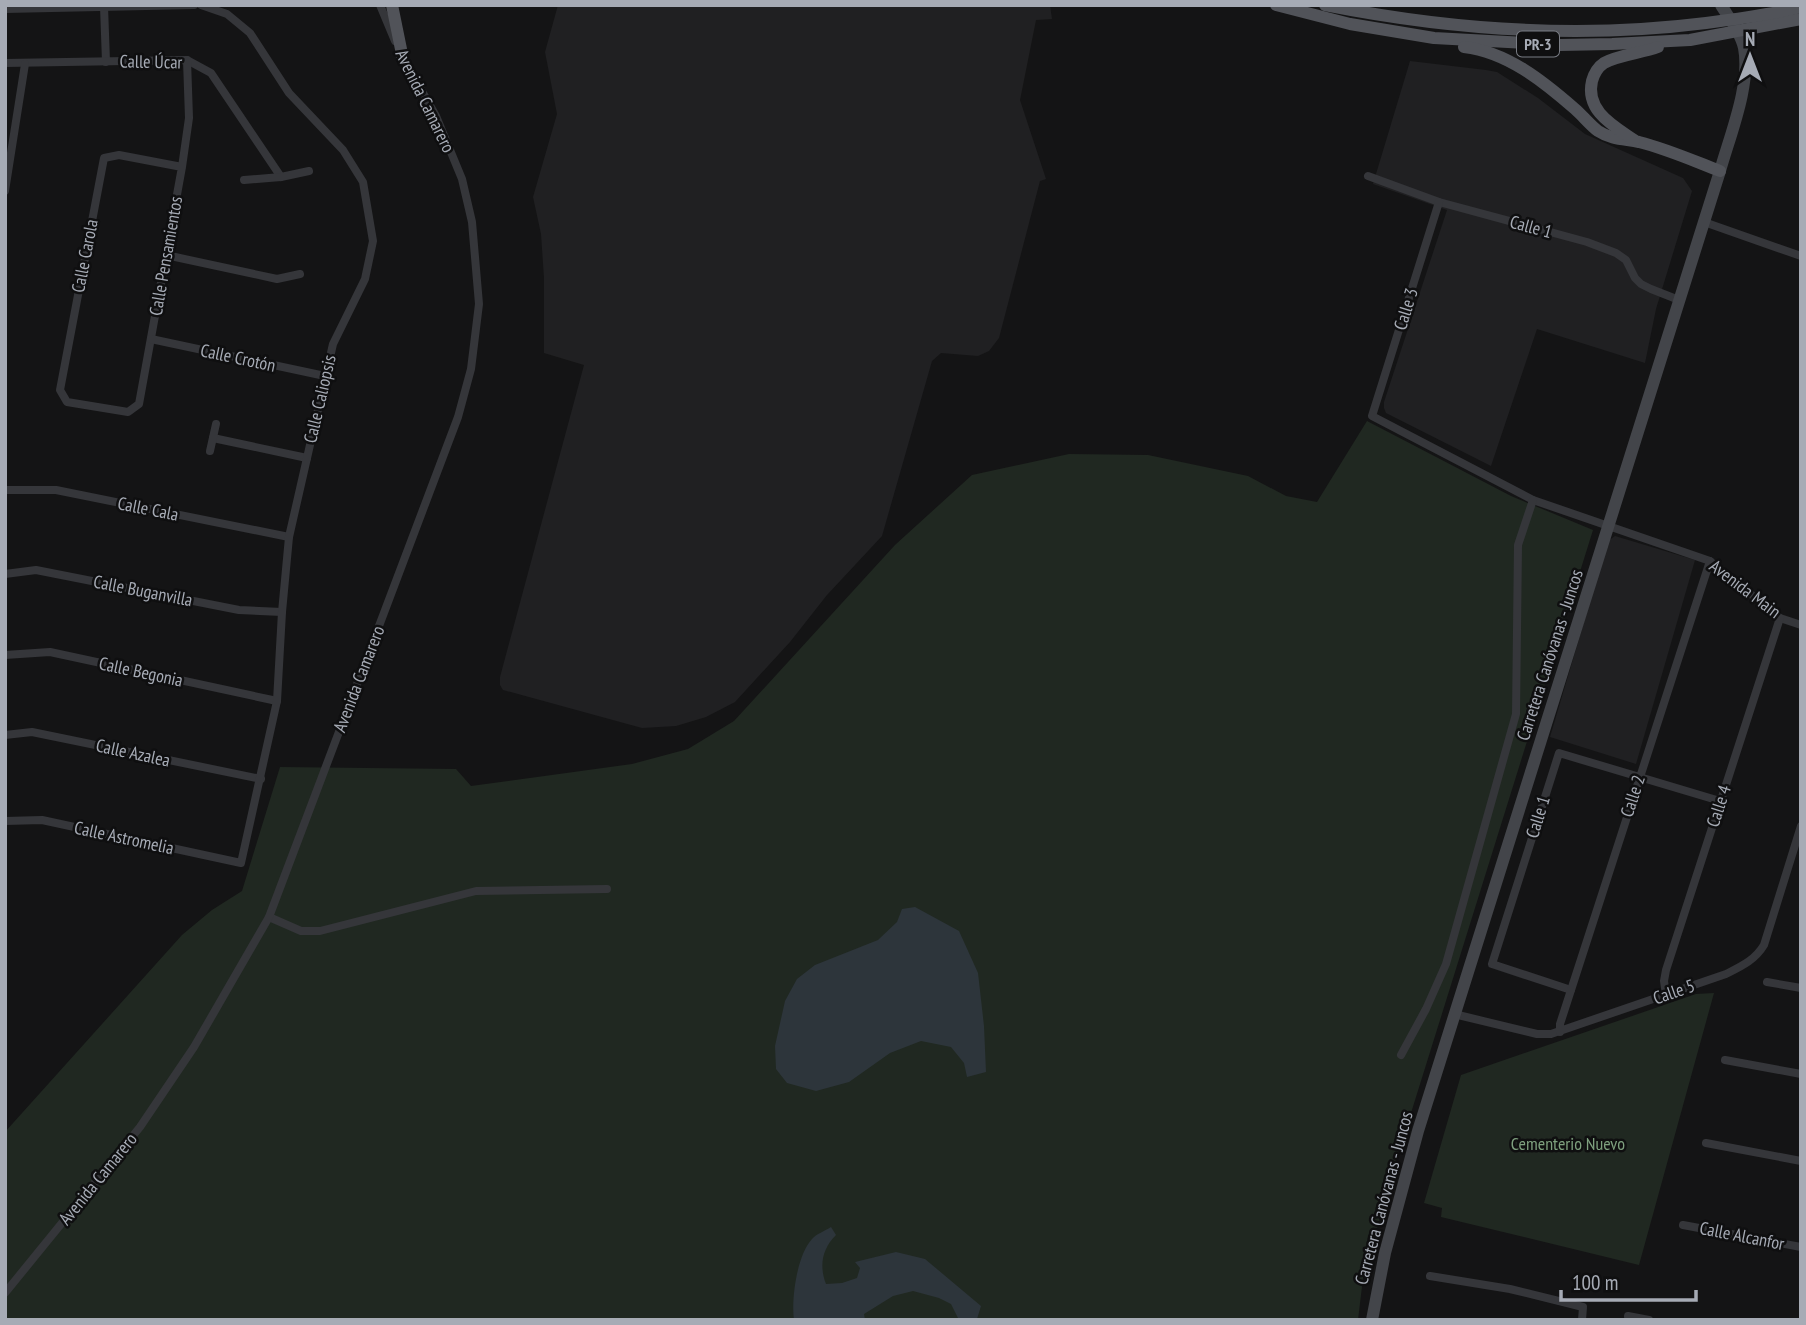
<svg xmlns="http://www.w3.org/2000/svg" width="1806" height="1325" viewBox="0 0 1806 1325" font-family="'PT Sans Narrow',sans-serif">
<style>
.built{fill:#202022}
.green{fill:#202821}
.water{fill:#2d353b}
.lines{fill:none;stroke-linecap:round;stroke-linejoin:round}
.minor{stroke:#35363a;stroke-width:8}
.secondary{stroke:#43454a;stroke-width:12}
.primary{stroke:#515359;stroke-width:12}
.labels{text-anchor:middle;stroke-width:5;stroke-linejoin:round;paint-order:stroke}
.shield{fill:#0f0f10;stroke:#797c84;stroke-width:2}
.shield-label{font-size:16px;font-weight:bold;fill:#a6abb5}
.street-label{font-size:18px;fill:#a6abb5;stroke:#0f0f10}
.park-label{font-size:18px;fill:#7ea07e;stroke:#0f0f10}
</style>
<rect width="100%" height="100%" fill="#141415"/>
<g class="built">
<polygon points="558,5 1050,5 1052,19 1036,20 1020,100 1046,179 1040,181 999,338 989,351 978,356 941,353 932,361 882,536 827,595 790,642 735,702 706,717 676,726 642,728 503,690 500,685 500,677 584,365 544,353 544,278 541,234 533,197 557,114 545,52"/>
<polygon points="1410,61 1486,70 1497,72 1538,98 1585,134 1683,178 1692,191 1656,309 1645,363 1537,329 1491,466 1386,413 1384,408 1384,402 1447,210 1373,184"/>
<polygon points="1615,536 1695,560 1636,764 1550,737 1608,541"/>
</g>
<g class="green">
<polygon points="1367,421 1511,496 1593,530 1396,1161 1363,1278 1358,1320 5,1320 5,1132 182,935 212,910 242,891 280,767 456,769 471,786 632,764 688,749 734,721 895,545 972,475 1069,454 1148,455 1248,476 1286,496 1317,502"/>
<polygon points="1714,993 1639,1265 1441,1217 1442,1208 1424,1203 1461,1075 1696,994"/>
</g>
<g class="water">
<polygon points="915,907 959,931 978,973 984,1026 986,1072 967,1077 964,1063 951,1047 921,1041 890,1053 849,1082 816,1091 787,1083 776,1069 775,1046 785,1001 797,979 815,965 878,940 897,922 902,909"/>
<path d="M 831,1227 L 836,1235 C 822,1249 819,1266 826,1284 L 842,1283 L 857,1278 L 860,1268 L 855,1262 L 896,1252 L 925,1259 L 981,1306 L 977,1319 L 959,1320 L 951,1304 L 939,1298 L 913,1291 L 893,1296 L 864,1314 L 865,1320 L 794,1320 C 791,1299 797,1255 812,1239 C 816,1234 825,1231 831,1227 Z"/>
</g>
<g class="lines">
<g class="minor">
<polyline points="380,5 395,41"/>
<polyline points="104,6 106,62"/>
<polyline points="5,9 194,5"/>
<polyline points="5,63 187,60 211,73 281,177"/>
<polyline points="182,167 119,155 104,158 60,390 67,402 128,412 139,404 182,167 189,118 187,60"/>
<polyline points="1368,176 1439,202 1587,242 1616,253 1626,260 1635,278 1641,284 1651,289 1679,300"/>
<polyline points="244,180 281,177 309,171"/>
<polyline points="5,191 25,64"/>
<polyline points="1439,202 1372,416 1533,500 1710,561 1780,618 1801,625"/>
<polyline points="1704,222 1801,256"/>
<polyline points="166,255 277,279 300,274"/>
<polyline points="151,339 325,376"/>
<polyline points="213,438 307,458"/>
<polyline points="210,451 216,424"/>
<polyline points="5,490 56,490 289,537"/>
<polyline points="5,574 36,570 239,610 282,612"/>
<polyline points="5,655 50,652 277,701"/>
<polyline points="5,735 32,732 261,779"/>
<polyline points="5,821 42,820 241,863 277,701 282,612 289,537 333,344 365,279 373,241 363,182 343,150 289,93 250,33 227,14 201,5"/>
<polyline points="269,917 301,931 320,931 476,891 607,889"/>
<polyline points="1767,982 1801,988"/>
<polyline points="1571,990 1492,964 1559,753 1720,801"/>
<polyline points="1666,995 1664,981 1666,970 1780,618"/>
<path d="M 1454,1014 L 1537,1034 L 1551,1034 L 1726,974 C 1742,966 1755,960 1764,945 L 1801,826"/>
<polyline points="1560,1032 1560,1024 1710,561"/>
<polyline points="1401,1055 1426,1009 1446,964 1516,714 1518,545 1533,500"/>
<polyline points="1725,1060 1801,1074"/>
<polyline points="1706,1143 1801,1161"/>
<polyline points="1683,1225 1801,1247"/>
<polyline points="1430,1276 1510,1289 1583,1307 1582,1320"/>
<polyline points="5,1293 140,1127 194,1047 269,917 458,417 471,369 479,304 472,222 462,179 436,116 402,56"/>
<polyline points="1628,1316 1649,1320"/>
</g>
<path class="secondary" d="M 1372,1320 L 1385,1253 L 1418,1131 L 1720,171 C 1730,135 1751,85 1744,48 C 1741,33 1729,18 1721,5"/>
<g class="primary">
<polyline points="392,5 403,59"/>
<polyline points="1276,5 1350,24 1434,38 1560,45 1612,44 1690,40 1801,19"/>
<path d="M 1325,5 C 1451,30 1579,39 1706,23 C 1738,19 1770,15 1801,7"/>
<path d="M 1464,47 C 1507,52 1543,81 1575,109 C 1583,116 1590,125 1598,131 C 1612,140 1624,139 1639,142 C 1667,149 1694,161 1720,171"/>
<path d="M 1634,140 C 1614,126 1585,111 1592,81 C 1594,74 1598,67 1604,63 C 1618,55 1642,53 1658,47"/>
</g>
</g>
<g class="labels">
<rect class="shield" x="1517" y="31.5" width="42" height="25" rx="5"/>
<g class="shield-label">
<text x="1538" y="50">PR-3</text>
</g>
<g class="street-label">
<text transform="translate(151 62) rotate(1)" y="6">Calle Úcar</text>
<text transform="translate(425 101) rotate(64)" y="6">Avenida Camarero</text>
<text transform="translate(1531 227) rotate(15)" y="6">Calle 1</text>
<text transform="translate(85 256) rotate(-79)" y="6">Calle Carola</text>
<text transform="translate(166 256) rotate(-80)" y="6">Calle Pensamientos</text>
<text transform="translate(1406 309) rotate(-73)" y="6">Calle 3</text>
<text transform="translate(238 358) rotate(12)" y="6">Calle Crotón</text>
<text transform="translate(320 399) rotate(-77)" y="6">Calle Caliopsis</text>
<text transform="translate(148 509) rotate(11)" y="6">Calle Cala</text>
<text transform="translate(1745 589) rotate(37)" y="6">Avenida Main</text>
<text transform="translate(143 591) rotate(11)" y="6">Calle Buganvilla</text>
<text transform="translate(1550 655) rotate(-72)" y="6">Carretera Canóvanas - Juncos</text>
<text transform="translate(141 672) rotate(12)" y="6">Calle Begonia</text>
<text transform="translate(359 679) rotate(-69)" y="6">Avenida Camarero</text>
<text transform="translate(133 753) rotate(12)" y="6">Calle Azalea</text>
<text transform="translate(1633 796) rotate(-72)" y="6">Calle 2</text>
<text transform="translate(1719 806) rotate(-72)" y="6">Calle 4</text>
<text transform="translate(1538 817) rotate(-73)" y="6">Calle 1</text>
<text transform="translate(124 838) rotate(12)" y="6">Calle Astromelia</text>
<text transform="translate(1674 992) rotate(-19)" y="6">Calle 5</text>
<text transform="translate(98 1179) rotate(-51)" y="6">Avenida Camarero</text>
<text transform="translate(1384 1198) rotate(-75)" y="6">Carretera Canóvanas - Juncos</text>
<text transform="translate(1742 1236) rotate(11)" y="6">Calle Alcanfor</text>
</g>
<g class="park-label">
<text x="1568" y="1150">Cementerio Nuevo</text>
</g>
</g>
<rect width="1806" height="1325" fill="none" stroke="#a6abb5" stroke-width="14"/>
<g transform="translate(1750 56)" stroke="#0f0f10" stroke-width="5" paint-order="stroke">
<path d="M0-5L12 26L0 18L-12 26Z" fill="#a6abb5"/>
<text y="-10" font-size="19" font-weight="bold" text-anchor="middle" fill="#a6abb5">N</text>
</g>
<path d="M1561 1290v10h135v-10" fill="none" stroke="#a6abb5" stroke-width="3.5"/>
<text x="1572" y="1290" font-size="21" fill="#a6abb5" stroke="#0f0f10" stroke-width="5" paint-order="stroke">100 m</text>
</svg>
